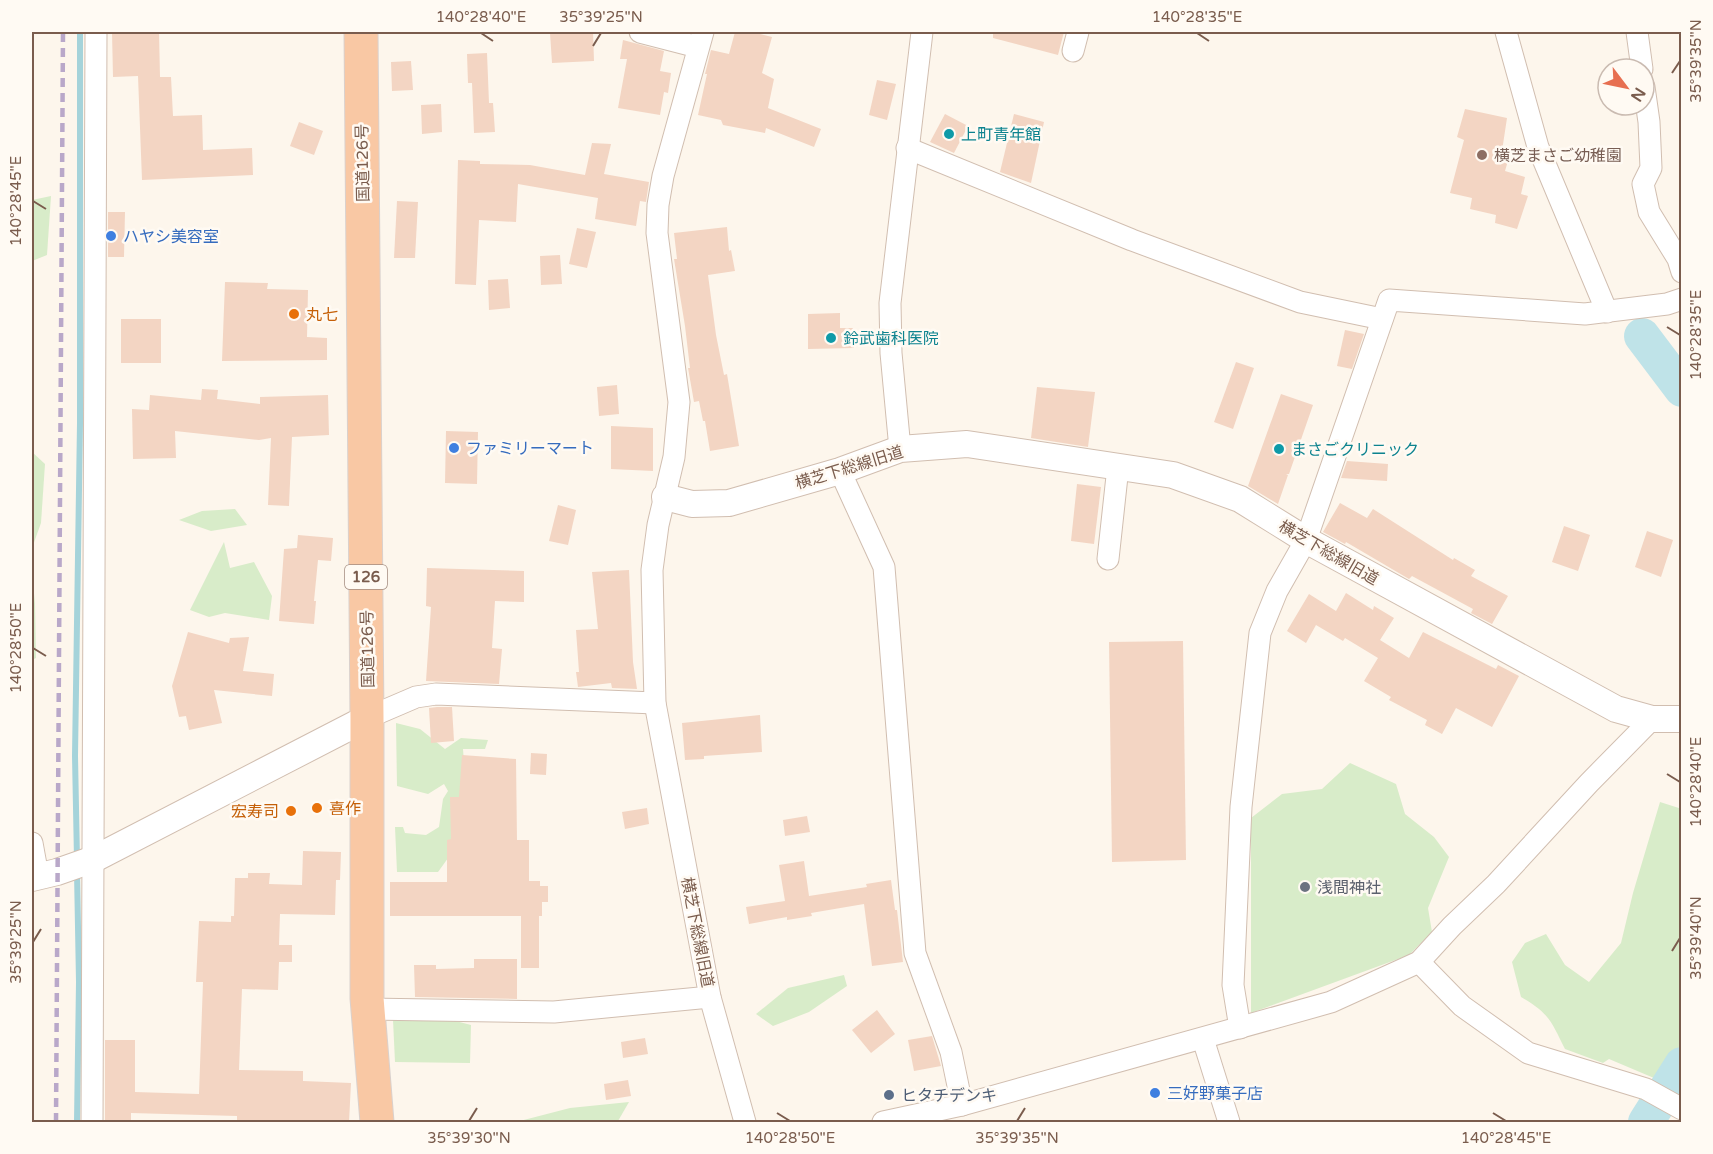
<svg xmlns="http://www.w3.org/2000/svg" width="1713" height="1154" viewBox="0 0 1713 1154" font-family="'Varela Round','Noto Sans JP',sans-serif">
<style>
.green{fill:#d8ecc9}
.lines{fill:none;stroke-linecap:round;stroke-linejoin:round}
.stream{stroke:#a5d3da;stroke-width:6}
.river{stroke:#bfe3e8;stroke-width:36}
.building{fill:#f3d5c3}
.minor-casing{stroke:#d1beb0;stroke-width:23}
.tertiary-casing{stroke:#d1beb0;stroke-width:28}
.trunk-casing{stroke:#dad1cd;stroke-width:35}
.minor{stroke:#fff;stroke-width:21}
.tertiary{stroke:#fff;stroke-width:26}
.trunk{stroke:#f9c8a4;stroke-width:33}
.rail{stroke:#b9a8c9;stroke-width:4.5;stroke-dasharray:9 6;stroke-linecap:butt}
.ticks{fill:none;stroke:#7a5c4d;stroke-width:2}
.culture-dot{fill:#0f9aa8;stroke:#fffaf3;stroke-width:2}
.education-dot{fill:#8d6e63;stroke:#fffaf3;stroke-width:2}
.shop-dot{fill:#3f7fe0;stroke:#fffaf3;stroke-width:2}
.food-dot{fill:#e8710a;stroke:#fffaf3;stroke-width:2}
.worship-dot{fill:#6b7280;stroke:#fffaf3;stroke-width:2}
.service-dot{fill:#5c6f8a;stroke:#fffaf3;stroke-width:2}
.labels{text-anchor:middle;stroke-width:5;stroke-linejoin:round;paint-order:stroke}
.shield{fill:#fffaf3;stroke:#a28b7f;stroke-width:1.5}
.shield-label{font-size:15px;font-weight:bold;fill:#7a5c4d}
.culture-label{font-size:16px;fill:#0d838f;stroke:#fffaf3;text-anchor:start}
.education-label{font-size:16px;fill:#785e54;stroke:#fffaf3;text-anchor:start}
.street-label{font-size:16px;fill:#7a5c4d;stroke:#fffaf3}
.shop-label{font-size:16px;fill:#366cbe;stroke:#fffaf3;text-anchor:start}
.food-label{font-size:16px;fill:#c56008;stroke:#fffaf3;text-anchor:start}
.worship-label{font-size:16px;fill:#5b616d;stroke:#fffaf3;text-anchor:start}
.service-label{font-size:16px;fill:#4e5e75;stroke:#fffaf3;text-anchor:start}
.neatline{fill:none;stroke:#7a5c4d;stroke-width:2}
.ticks-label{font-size:15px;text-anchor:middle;fill:#7a5c4d}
</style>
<rect width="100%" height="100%" fill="#fdf6ec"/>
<g class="green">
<polygon points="51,196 47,255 32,261 32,200"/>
<polygon points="32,452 45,464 41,523 32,548"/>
<polygon points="235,509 247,525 211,531 179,520 202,511"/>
<polygon points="224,542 230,568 254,562 272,596 269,620 225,613 209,617 190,610"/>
<polygon points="32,572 35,604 36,658 32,660"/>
<polygon points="396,723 420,729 445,749 461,738 488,740 485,749 463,749 466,788 456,847 438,872 397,872 395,827 403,827 405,833 426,835 439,827 443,799 448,791 444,784 428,794 397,786"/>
<polygon points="1350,763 1396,784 1405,814 1434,837 1449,857 1428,908 1432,932 1409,955 1251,1013 1251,818 1282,794 1322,789"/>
<path d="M 1660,802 L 1682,809 L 1681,1048 L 1661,1081 L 1609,1059 L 1603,1063 L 1565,1049 C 1551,1021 1549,1013 1521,997 L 1512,962 L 1525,943 L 1546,934 L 1565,965 L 1589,982 L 1621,943 L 1633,893 Z"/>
<polygon points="844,975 847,986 809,1012 773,1026 756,1014 788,988"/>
<polygon points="448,1019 471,1025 470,1063 395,1062 393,1020"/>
<polygon points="629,1102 618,1121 616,1122 516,1122 570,1108"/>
</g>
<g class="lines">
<g class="stream">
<polyline points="77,859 75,756 80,423 80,32"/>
<polyline points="77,872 79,982 77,1122"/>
</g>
<g class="river">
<polyline points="1642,336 1682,389"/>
<polyline points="1646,1122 1682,1065"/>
</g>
</g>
<g class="building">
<polygon points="112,32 159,32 160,77 171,77 173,116 202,115 203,150 252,148 253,175 142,180 138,76 113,77"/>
<polygon points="593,32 594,61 552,63 550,33"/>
<polygon points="735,32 752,32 772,37 762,73 774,79 768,108 821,129 814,147 766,128 765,133 723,125 721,120 698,115 707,74 705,74 711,50 729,54"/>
<polygon points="993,32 1064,32 1058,55 993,38"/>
<polygon points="623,40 664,51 660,71 671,73 668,93 664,92 660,115 618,108 627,59 620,59"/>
<polygon points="487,53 489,103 493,103 495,132 474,133 472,83 468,83 467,54"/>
<polygon points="411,61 413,90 392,91 391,62"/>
<polygon points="877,80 896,84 887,120 869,115"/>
<polygon points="441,104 442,132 422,134 421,105"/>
<polygon points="1465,109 1507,118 1502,151 1510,154 1505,171 1525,177 1521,194 1528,196 1517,229 1495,223 1496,215 1470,209 1472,198 1450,193 1464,140 1457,137"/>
<polygon points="945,114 968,126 954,153 930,142"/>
<polygon points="1014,114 1044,122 1031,183 1000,172"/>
<polygon points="299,122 323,131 314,155 290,146"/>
<polygon points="592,143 611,144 604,174 649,182 646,202 640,201 636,226 595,219 598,198 518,184 516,222 479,220 476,285 455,284 458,160 480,161 480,164 530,165 585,175"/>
<polygon points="397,201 418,202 415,258 394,258"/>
<polygon points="108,212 125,212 124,257 108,257"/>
<polygon points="727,227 729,251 731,250 735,271 708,275 716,335 724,375 727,374 739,446 710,451 705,421 703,421 699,401 694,402 688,368 690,368 685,326 674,259 677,259 674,233"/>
<polygon points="577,228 596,232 587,268 569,264"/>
<polygon points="560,255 562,284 541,285 540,256"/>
<polygon points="508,279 510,308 489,310 488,280"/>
<polygon points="225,282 268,283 267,289 308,290 307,337 327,338 327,360 222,361"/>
<polygon points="840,313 840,328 853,328 854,348 808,349 808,314"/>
<rect x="121" y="319" width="40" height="44"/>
<polygon points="1345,330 1364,334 1352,369 1337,366"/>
<polygon points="1236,362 1254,368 1233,429 1214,422"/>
<polygon points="617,385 619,414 599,416 597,387"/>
<polygon points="1037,387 1095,392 1088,447 1031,438"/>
<polygon points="202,389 218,390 217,399 260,404 260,397 328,395 329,435 292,437 289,506 268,505 271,438 259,440 175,431 176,458 133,459 132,409 149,410 150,395 201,400"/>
<polygon points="1281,394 1313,405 1289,474 1286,474 1288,475 1278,504 1248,486"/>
<polygon points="611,426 653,428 653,471 611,469"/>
<polygon points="446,431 478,432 477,484 445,483"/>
<polygon points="1347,461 1388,464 1387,481 1341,478"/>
<polygon points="1077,484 1101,487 1094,544 1071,541"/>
<polygon points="1340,503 1367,518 1373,509 1453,560 1454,558 1475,570 1471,576 1508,596 1492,624 1471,613 1473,609 1412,576 1409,579 1346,542 1345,544 1323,532"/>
<polygon points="558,505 576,510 568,545 549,541"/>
<polygon points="1564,526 1590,535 1578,571 1552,562"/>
<polygon points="1647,531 1673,540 1661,577 1635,567"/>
<polygon points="298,535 333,538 331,561 318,560 314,601 316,601 314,624 279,621 284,549 297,548"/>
<polygon points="427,568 524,571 524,602 495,601 492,648 502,649 499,684 426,681 431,607 426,606"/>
<polygon points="629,570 633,662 637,689 612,688 611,683 578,687 576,672 579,672 576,630 598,629 592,572"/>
<polygon points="1346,593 1373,610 1374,606 1394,618 1380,640 1409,658 1423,632 1496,669 1498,665 1519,676 1492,727 1456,708 1442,734 1425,725 1427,720 1389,700 1391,697 1364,681 1378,658 1345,638 1343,641 1316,625 1306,643 1287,631 1309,594 1336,611"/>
<polygon points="188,632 229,643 230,638 249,637 243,671 274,674 272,696 214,690 222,723 189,730 186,716 179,717 172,686"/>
<polygon points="1183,641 1186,860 1112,862 1109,642"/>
<polygon points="437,707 452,707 454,741 431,743 429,708"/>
<polygon points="760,715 762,752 704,756 704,759 685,760 682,723"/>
<polygon points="531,753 547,754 546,775 530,774"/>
<polygon points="462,755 516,759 517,840 529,840 529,881 540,881 540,886 548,886 548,902 542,902 542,916 539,916 539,968 521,968 521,916 390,916 390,882 447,882 447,840 451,839 450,797 459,797"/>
<polygon points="647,808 649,824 625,829 622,812"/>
<polygon points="807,816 810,832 785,836 783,820"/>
<polygon points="303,851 341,852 340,880 336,880 335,915 280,914 279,945 292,945 292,962 279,962 278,990 242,989 239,1070 303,1071 303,1081 351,1083 349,1122 237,1122 237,1116 131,1113 131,1122 105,1122 105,1040 135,1040 135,1092 199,1094 203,982 196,982 199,921 231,922 231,916 234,916 235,878 248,878 248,873 270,873 269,884 302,885"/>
<polygon points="804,861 809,896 867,887 866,884 891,880 895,910 897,910 903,962 872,966 864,904 811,913 812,916 787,920 787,917 749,924 746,907 785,901 779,865"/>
<polygon points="474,959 517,959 517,999 415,997 414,965 436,965 436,969 474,968"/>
<polygon points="877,1010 895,1034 871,1053 852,1030"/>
<polygon points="932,1036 941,1066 914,1071 908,1040"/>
<polygon points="645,1038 648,1054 623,1058 621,1042"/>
<polygon points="628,1080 631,1096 606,1100 604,1084"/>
</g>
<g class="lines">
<defs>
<g id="minor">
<polyline points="640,32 698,47"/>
<polyline points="703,32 663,176 658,205 657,233 679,402 674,457 658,525 652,570 655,703 710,997 745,1122"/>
<polyline points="1506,32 1538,147 1607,312"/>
<polyline points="1637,32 1642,69"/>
<polyline points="1073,51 1078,32"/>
<polyline points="1644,87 1649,122 1651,168 1643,184 1649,212 1678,259 1682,272"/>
<polyline points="907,148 1132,240 1300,302 1382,319"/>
<polyline points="900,449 891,353 890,303 922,32"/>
<polyline points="840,471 884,567 915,953 951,1052 962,1105"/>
<polyline points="1108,559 1118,467"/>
<polyline points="367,718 416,697 436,694 655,703"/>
<polyline points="32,843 38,876"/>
<polyline points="1419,962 1462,1006 1528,1053 1646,1089 1682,1109"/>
<polyline points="368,1009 554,1012 710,997"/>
<polyline points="1240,1028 1233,985 1241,807 1260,633 1277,591 1306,540 1389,300 1585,314 1667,304 1682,299"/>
<polyline points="1203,1039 1229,1122"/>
<polyline points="92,1122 96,32"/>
<polyline points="883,1122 962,1105 1331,1002 1419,962 1452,926 1496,884 1589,783 1652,719"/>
</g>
<g id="tertiary">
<polyline points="665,497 692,504 729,503 840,471 900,449 967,444 1173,475 1240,499 1306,540 1616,709 1652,719 1682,719"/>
<polyline points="32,878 57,872 94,859 367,718"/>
</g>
<polyline id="trunk" points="361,32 367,718 367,998 377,1122"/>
</defs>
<use href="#minor" class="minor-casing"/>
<use href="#tertiary" class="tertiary-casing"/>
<use href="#trunk" class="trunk-casing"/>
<use href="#minor" class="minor"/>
<use href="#tertiary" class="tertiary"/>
<use href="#trunk" class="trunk"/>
<polyline class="rail" points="56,1122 63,32"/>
</g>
<path class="ticks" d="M 481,33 L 493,41M 1197,33 L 1209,41M 593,46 L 601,33M 1672,73 L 1680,61M 33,201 L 46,209M 1667,327 L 1680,335M 33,648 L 46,656M 1667,774 L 1680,782M 33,942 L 41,929M 1672,951 L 1680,938M 777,1113 L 790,1121M 1493,1113 L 1506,1121M 469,1121 L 477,1108M 1017,1121 L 1025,1108"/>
<g class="culture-dot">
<circle cx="949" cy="134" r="6"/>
<circle cx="831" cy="338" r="6"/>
<circle cx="1279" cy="449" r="6"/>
</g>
<circle class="education-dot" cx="1482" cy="155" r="6"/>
<g class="shop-dot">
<circle cx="111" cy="236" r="6"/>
<circle cx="454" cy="448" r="6"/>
<circle cx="1155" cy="1093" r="6"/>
</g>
<g class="food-dot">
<circle cx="294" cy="314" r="6"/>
<circle cx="317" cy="808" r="6"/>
<circle cx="291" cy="811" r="6"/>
</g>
<circle class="worship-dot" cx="1305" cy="887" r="6"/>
<circle class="service-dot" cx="889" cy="1095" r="6"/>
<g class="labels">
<rect class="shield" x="345" y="565" width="42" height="24" rx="4.5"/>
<g class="shield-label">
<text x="366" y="582">126</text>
</g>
<g class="culture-label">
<text x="961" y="140">上町青年館</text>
<text x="843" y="344">鈴武歯科医院</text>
<text x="1291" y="455">まさごクリニック</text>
</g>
<g class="education-label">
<text x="1494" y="161">横芝まさご幼稚園</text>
</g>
<g class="street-label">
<text transform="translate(362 163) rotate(-91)" y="6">国道126号</text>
<text transform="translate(849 467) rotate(-17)" y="6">横芝下総線旧道</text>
<text transform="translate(1329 552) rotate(30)" y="6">横芝下総線旧道</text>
<text transform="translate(367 649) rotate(-91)" y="6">国道126号</text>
<text transform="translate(698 932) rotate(79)" y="6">横芝下総線旧道</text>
</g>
<g class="shop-label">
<text x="123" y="242">ハヤシ美容室</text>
<text x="466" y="454">ファミリーマート</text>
<text x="1167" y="1099">三好野菓子店</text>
</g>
<g class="food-label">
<text x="306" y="320">丸七</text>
<text x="329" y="814">喜作</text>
<text x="279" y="817" text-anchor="end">宏寿司</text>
</g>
<g class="worship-label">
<text x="1317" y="893">浅間神社</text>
</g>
<g class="service-label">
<text x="901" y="1101">ヒタチデンキ</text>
</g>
</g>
<rect width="1713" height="1154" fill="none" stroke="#fffaf3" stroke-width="66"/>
<g transform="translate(1626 87) rotate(122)"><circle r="28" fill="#fffaf3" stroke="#cabbb1" stroke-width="1.5"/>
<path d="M0-4.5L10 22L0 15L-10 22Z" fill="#e76f51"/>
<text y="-9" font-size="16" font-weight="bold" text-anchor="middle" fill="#7a5c4d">N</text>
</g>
<rect x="33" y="33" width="1647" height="1088" class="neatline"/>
<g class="ticks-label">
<text x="481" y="22">140°28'40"E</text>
<text x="601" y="22">35°39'25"N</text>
<text x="1197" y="22">140°28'35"E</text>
<text transform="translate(1696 61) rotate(-90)" y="5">35°39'35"N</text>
<text transform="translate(16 201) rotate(-90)" y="5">140°28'45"E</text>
<text transform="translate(1696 335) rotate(-90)" y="5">140°28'35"E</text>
<text transform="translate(16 648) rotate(-90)" y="5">140°28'50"E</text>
<text transform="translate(1696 782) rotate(-90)" y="5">140°28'40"E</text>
<text transform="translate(1696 938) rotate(-90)" y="5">35°39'40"N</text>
<text transform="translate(16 942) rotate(-90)" y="5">35°39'25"N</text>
<text x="469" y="1143">35°39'30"N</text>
<text x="790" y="1143">140°28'50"E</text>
<text x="1017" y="1143">35°39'35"N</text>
<text x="1506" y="1143">140°28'45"E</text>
</g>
</svg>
